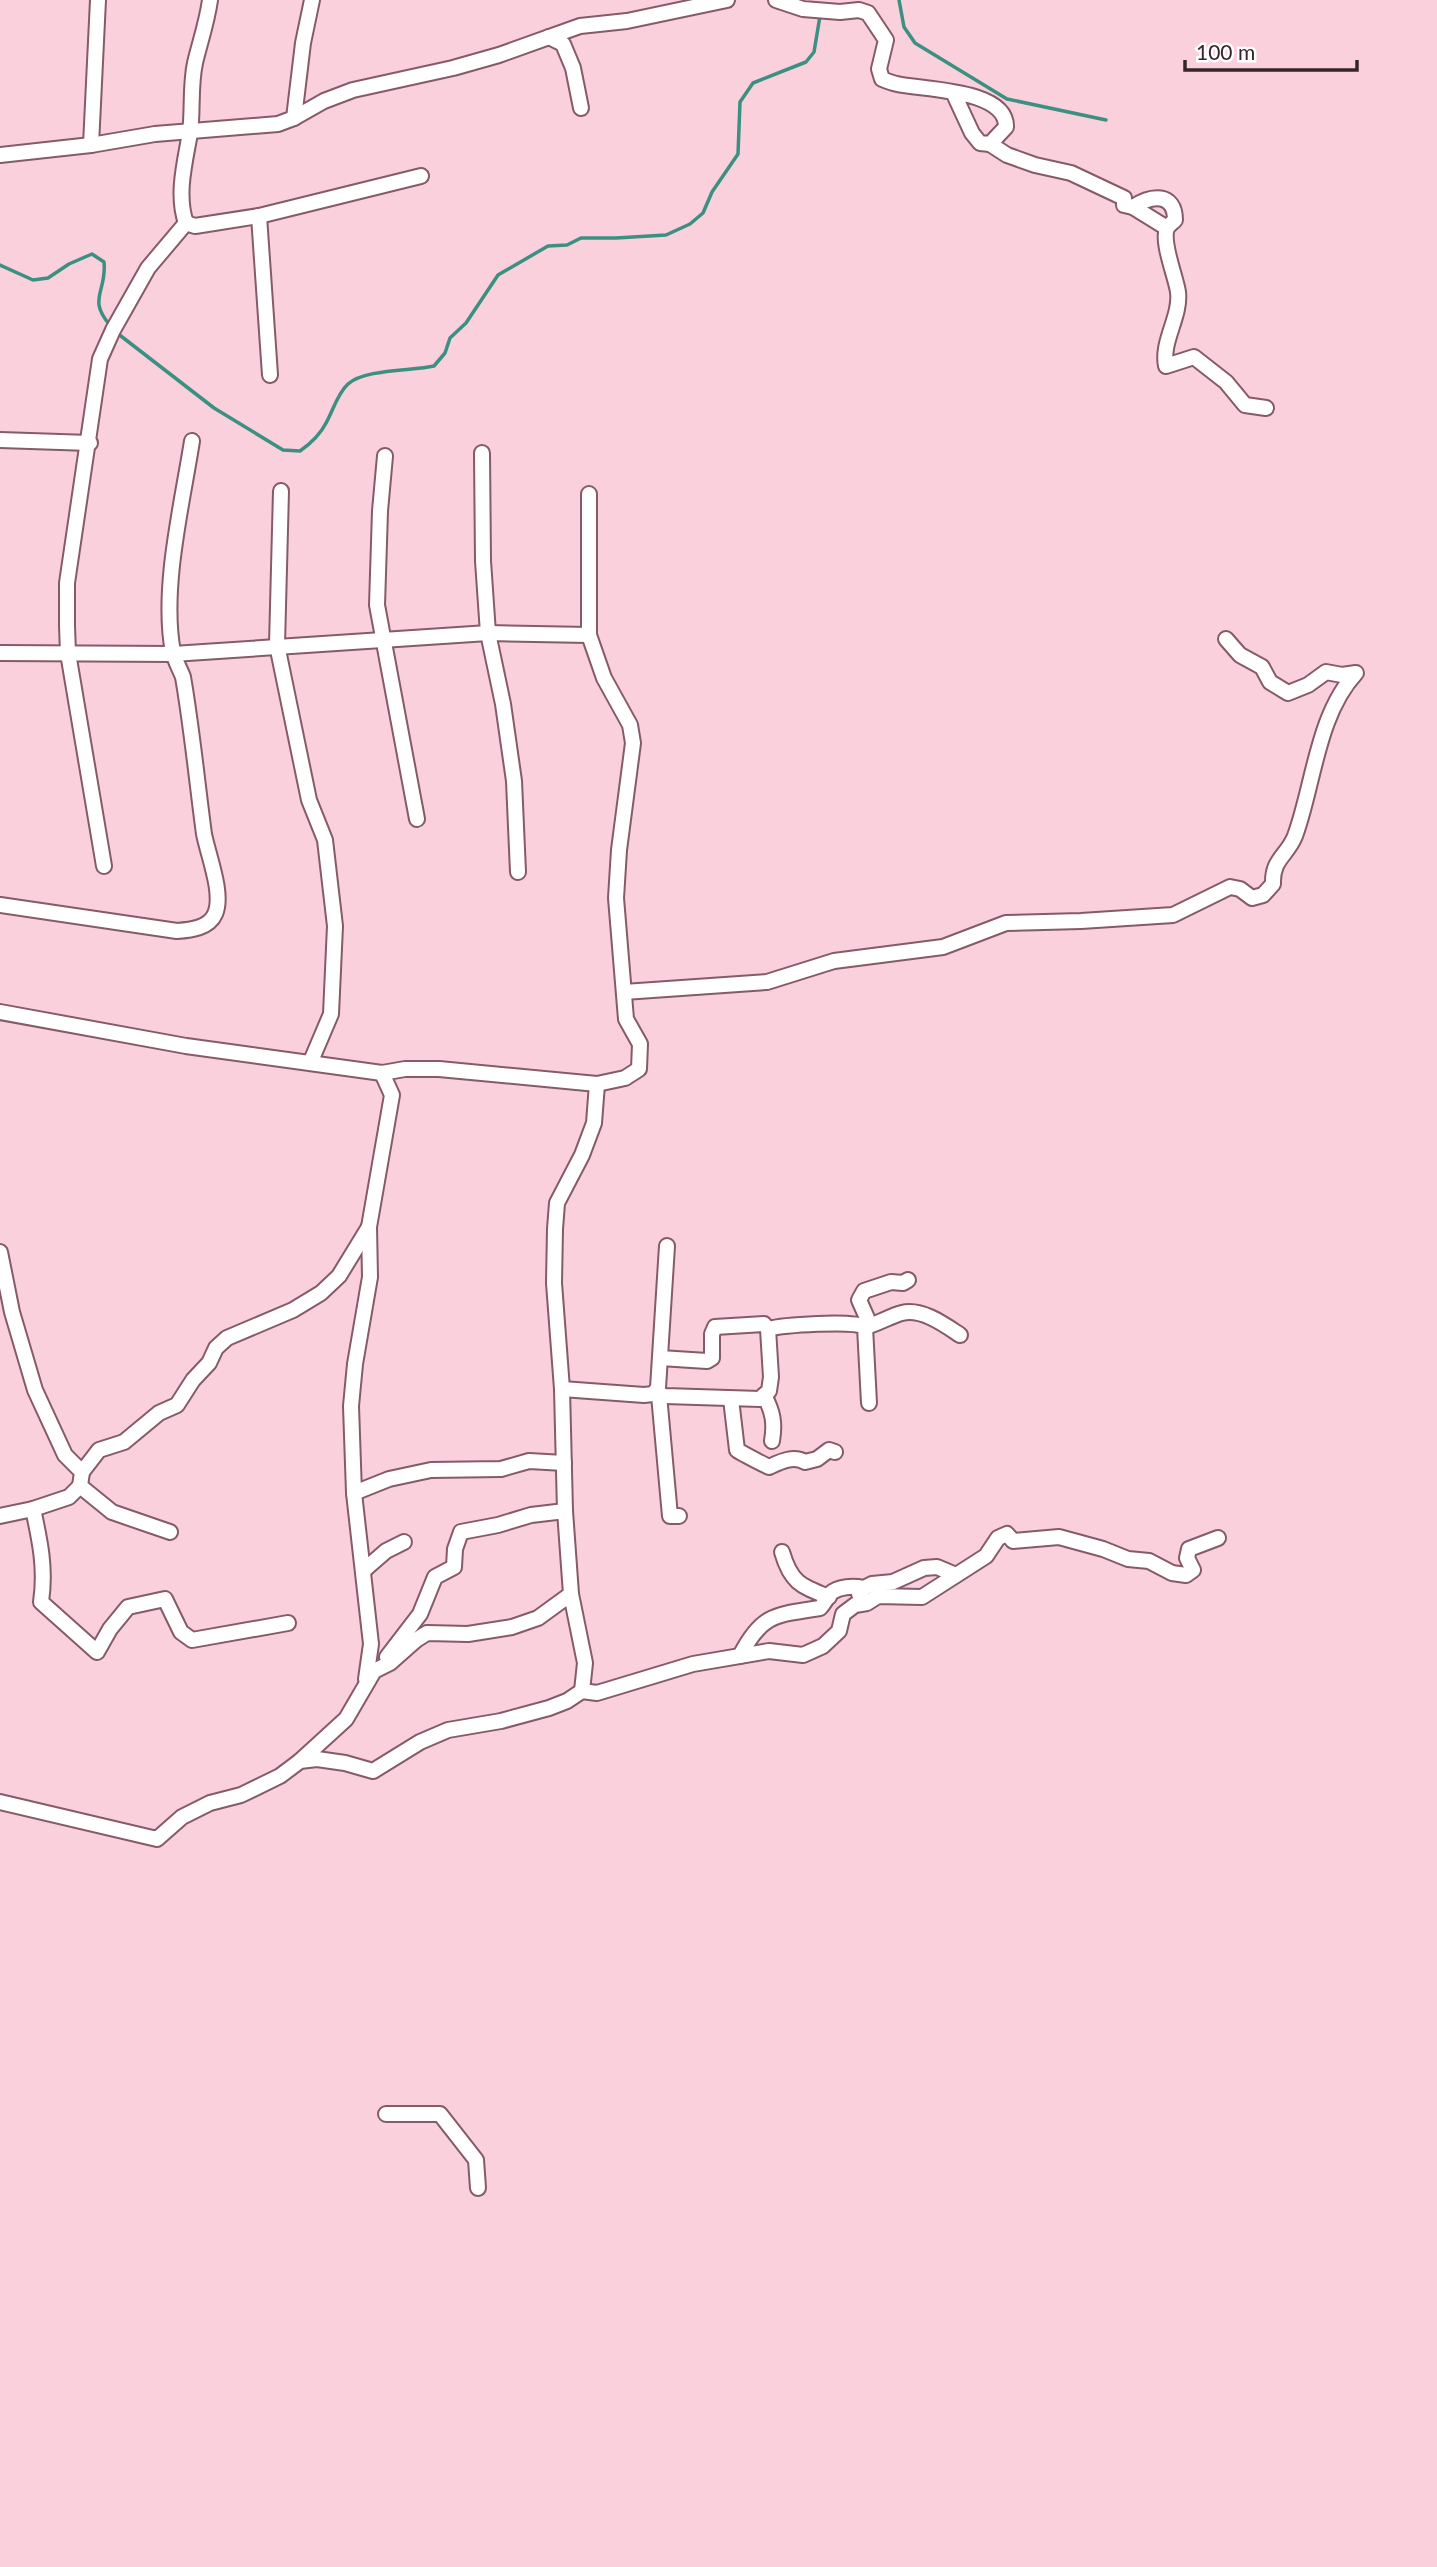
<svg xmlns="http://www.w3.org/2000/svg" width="1437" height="2567" viewBox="0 0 1437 2567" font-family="Lato,sans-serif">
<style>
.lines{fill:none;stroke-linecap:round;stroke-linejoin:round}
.stream{stroke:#3b9082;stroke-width:3.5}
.minor-casing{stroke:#865a68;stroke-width:18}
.minor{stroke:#fff;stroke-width:14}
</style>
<rect width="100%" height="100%" fill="#fad0dc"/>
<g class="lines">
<g class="stream">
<polyline points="899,0 904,27 915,43 1007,99 1106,120"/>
<path d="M 0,265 L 33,280 L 48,278 L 69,264 L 92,254 L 104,262 C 107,292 87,299 110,325"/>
<path d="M 117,333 L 214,408 L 283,450 L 300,451 C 310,444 320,435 326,423 C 333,411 337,394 348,384 C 364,369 412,371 434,366 L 445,353 L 450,338 L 466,323 L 498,275 L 548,246 L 567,245 L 581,238 L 616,238 L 666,235 L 690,224 L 703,213 L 712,192 L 738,154 L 740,102 L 753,83 L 806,62 L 814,52 L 820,16"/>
</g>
<defs>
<g id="minor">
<path d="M 776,0 L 803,9 L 840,12 L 859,10 L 868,13 L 886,40 L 879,69 L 882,79 C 887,81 892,83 897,84 C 923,90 1007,89 1006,127 L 990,144 L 980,143 L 972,133 L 953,92"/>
<polyline points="549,37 563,44 573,68 581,108"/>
<polyline points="294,118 324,101 353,90 453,68 499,55 580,26 627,21 727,0"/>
<polyline points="990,144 1007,155 1035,165 1071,173 1124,198 1124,205 1133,207"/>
<polyline points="91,145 98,0"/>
<polyline points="0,155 91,145 155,134 278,124 294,118 303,43 312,0"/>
<polyline points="259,216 270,375"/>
<polyline points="186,223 195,226 259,216 421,176"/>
<path d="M 186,223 C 176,195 185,162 190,133 C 193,110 190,86 195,63 C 200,42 207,22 210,0"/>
<path d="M 1167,228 L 1133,207 C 1151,195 1175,192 1175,220 C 1172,223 1169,225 1167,228 C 1161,242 1176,277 1178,292 C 1181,317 1161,341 1166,366 L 1194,357 L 1226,382 L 1245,405 L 1266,408"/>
<polyline points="0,440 90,443"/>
<polyline points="482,453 483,561 488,633 503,704 514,781 518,872"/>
<polyline points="385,456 380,511 377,605 417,819"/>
<polyline points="281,491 277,645 309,800 325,840 335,926 331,1014 311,1061"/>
<polyline points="0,653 173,654 488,633 589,635"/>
<polyline points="104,866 68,653 67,626 67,583 100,359 113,330 148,268 186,223"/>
<path d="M 0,905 L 177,931 C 191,930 209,928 215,914 C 224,894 208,855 204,834 C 197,782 192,729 183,677 C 180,669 175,661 173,652 C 161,589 182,505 192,441"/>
<path d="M 624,992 L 767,982 L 834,961 L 943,947 L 1006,923 L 1081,921 L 1173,915 L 1230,887 L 1240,889 L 1252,898 L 1263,895 L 1273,884 C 1272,859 1287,856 1295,836 C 1314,784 1317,715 1356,673 L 1342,675 L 1326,672 L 1308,685 L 1288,693 L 1270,682 L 1262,667 L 1240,655 L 1226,639"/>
<polyline points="0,1012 186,1046 382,1073 405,1069 439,1069 597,1084 625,1078 639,1069 640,1044 626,1019 616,898 619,850 633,743 630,725 604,678 589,635 589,494"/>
<polyline points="382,1073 392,1095 369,1227 370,1277 355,1364 351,1406 354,1493 389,1479 431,1470 501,1469 529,1461 564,1463"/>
<polyline points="0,1252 12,1312 35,1390 65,1455 82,1472 80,1486 112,1512 170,1532"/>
<path d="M 908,1280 L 903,1283 L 891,1282 L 864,1291 L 859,1300 L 867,1318 L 865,1327 C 878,1324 890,1316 902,1313 C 922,1308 945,1325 960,1335"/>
<path d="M 768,1329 C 783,1325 853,1320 865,1327 L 869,1403"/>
<polyline points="562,1389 644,1395 653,1394 658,1388 667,1246"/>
<polyline points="653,1394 665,1396 760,1399 769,1391 771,1377 768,1329 764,1324 715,1327 712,1334 712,1358 707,1361 660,1358"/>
<polyline points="659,1395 670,1516 679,1516"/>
<path d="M 764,1395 C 773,1412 775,1423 772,1441"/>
<path d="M 731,1399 L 737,1450 C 745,1455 759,1462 769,1467 C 780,1462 793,1455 805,1462 L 817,1459 L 829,1450 L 835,1452"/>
<polyline points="82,1472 99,1450 124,1442 159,1413 177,1405 193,1380 209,1363 216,1348 227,1338 293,1310 321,1293 339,1276 369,1227"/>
<path d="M 80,1486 L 69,1497 L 33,1509 C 40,1541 46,1569 41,1602 L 97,1652 L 110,1629 L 128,1607 L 165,1599 L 181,1632 L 192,1640 L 288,1623"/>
<polyline points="354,1493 371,1644 366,1679"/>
<polyline points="0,1516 33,1509"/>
<path d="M 782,1552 C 791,1583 801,1586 829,1597"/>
<polyline points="363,1571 386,1551 404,1542"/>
<polyline points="859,1594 864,1588 872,1584 893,1582 924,1568 937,1567 956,1575"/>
<path d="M 740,1656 C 762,1613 776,1615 820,1608 C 824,1604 826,1599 830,1594 C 838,1586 854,1586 864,1588"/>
<polyline points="387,1657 420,1614 435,1577 454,1567 455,1549 461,1532 498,1525 531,1515 565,1511"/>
<polyline points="582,1691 585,1663 571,1594 565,1511 562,1389 554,1283 555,1229 557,1203 582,1155 594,1123 597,1084"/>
<polyline points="300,1761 346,1719 374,1671 390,1663 416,1640 427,1633 468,1634 512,1627 538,1618 571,1594"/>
<polyline points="0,1802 157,1839 182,1817 210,1803 241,1795 280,1776 300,1761 317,1759 345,1763 373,1771 420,1742 448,1730 501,1721 549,1708 567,1701 582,1691 597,1693 693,1664 769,1651 803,1655 823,1646 839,1631 843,1614 855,1605 867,1603 878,1596 922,1597 986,1556 998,1538 1007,1534 1013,1541 1059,1537 1103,1549 1128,1559 1149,1561 1172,1573 1186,1575 1193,1570 1187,1558 1189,1549 1218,1538"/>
<polyline points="386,2114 440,2114 476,2160 478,2188"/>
</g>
</defs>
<use href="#minor" class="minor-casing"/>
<use href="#minor" class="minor"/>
</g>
<path d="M1185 60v10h172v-10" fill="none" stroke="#37242a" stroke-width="3.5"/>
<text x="1196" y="60" font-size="21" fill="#37242a" stroke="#fefefe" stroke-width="5" paint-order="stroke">100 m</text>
</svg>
